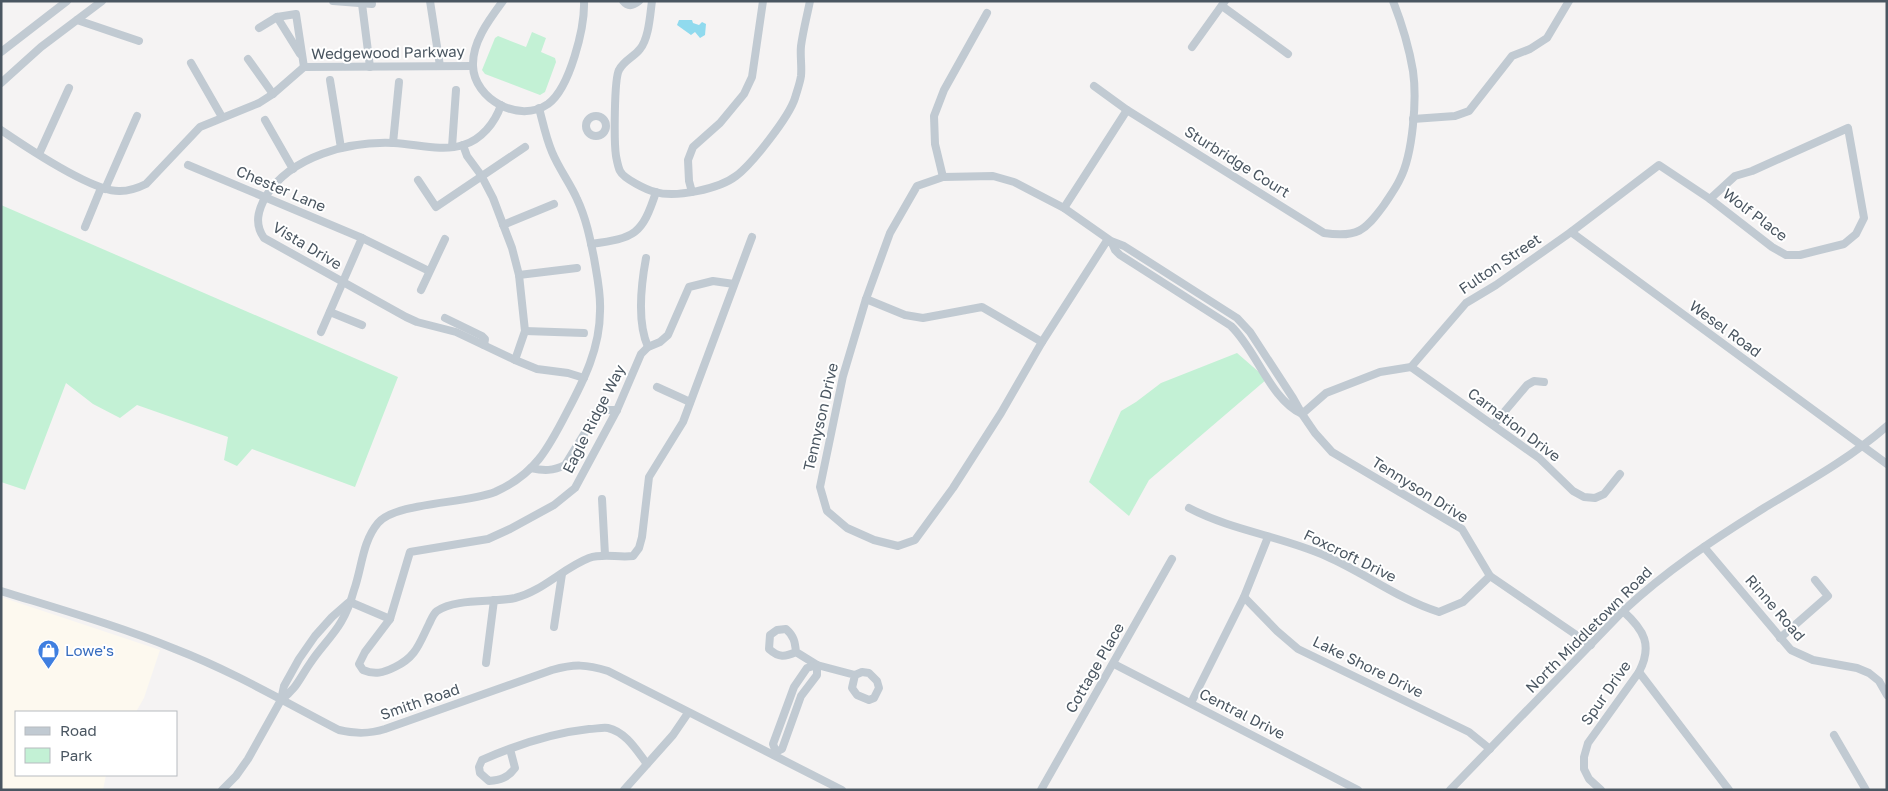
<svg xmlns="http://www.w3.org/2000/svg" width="1888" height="791" viewBox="0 0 1888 791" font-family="'Golos Text',sans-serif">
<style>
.commercial{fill:#fdf9ef}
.green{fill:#c3f1d5}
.water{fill:#90daee}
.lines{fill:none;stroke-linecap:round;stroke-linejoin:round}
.minor{stroke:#c1cad2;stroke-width:8}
.labels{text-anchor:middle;stroke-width:4;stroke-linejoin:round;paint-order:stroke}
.street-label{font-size:15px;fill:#4a5661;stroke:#fff}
.shop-label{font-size:15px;fill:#366cbe;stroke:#fff;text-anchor:start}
</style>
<rect width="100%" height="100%" fill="#f5f3f3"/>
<polygon class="commercial" points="1,597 160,650 144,698 136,712 16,712 16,775 106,775 103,790 1,790"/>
<g class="green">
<polygon points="532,32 546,38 541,52 555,58 556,62 545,92 540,95 485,74 482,70 495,38 498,36 526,47"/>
<polygon points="1,205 398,377 355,487 252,449 237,466 224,460 228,437 137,405 120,418 93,404 66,383 25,490 1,482"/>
<polygon points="1237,353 1267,379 1149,480 1129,516 1089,482 1121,411 1136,402 1161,383"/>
</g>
<polygon class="water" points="679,20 692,20 693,23 699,25 702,22 706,24 705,35 700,38 695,32 691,35 677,25"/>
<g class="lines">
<g class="minor">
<polyline points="333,1 372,4"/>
<polyline points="430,1 440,66"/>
<path d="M 503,1 C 489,20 472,42 473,66 C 474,99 519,124 548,104 C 570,88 585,27 584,1"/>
<path d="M 623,1 C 628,7 633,6 639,1"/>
<path d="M 652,1 C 650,15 649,38 640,49 C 634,57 624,60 619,70 C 614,79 614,143 616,156 C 617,161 618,167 620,171 C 624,179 647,190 655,192 C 676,198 719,189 736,176 C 752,164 789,117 795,98 C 797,91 800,83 801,76 C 802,66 800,56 801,46 C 803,31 807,16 810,1"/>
<polyline points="362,4 370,67"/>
<polyline points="1222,6 1288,54"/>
<polyline points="277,17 300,54"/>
<polyline points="77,20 139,41"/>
<polyline points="259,28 277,17 296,14 304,67"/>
<polyline points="1192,47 1225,1"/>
<polyline points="1,52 67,1"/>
<polyline points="248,59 273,94"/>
<polyline points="191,63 222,117"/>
<polyline points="330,80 341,148"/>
<polyline points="1,83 41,47 102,1"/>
<path d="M 1094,86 L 1127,110 L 1324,233 C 1357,238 1365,231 1384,205 C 1389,197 1396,188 1400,179 C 1413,154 1417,99 1413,71 C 1409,47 1402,24 1393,1"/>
<path d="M 501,105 C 495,123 481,140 463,145 C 442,152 416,144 394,143 C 349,141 291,156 266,196 C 258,210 254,224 264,238 L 406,317 L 417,322 L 456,332 L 515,360 L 537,369 L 568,373 L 584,378"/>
<circle cx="596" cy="126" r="10"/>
<polyline points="1413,119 1455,116 1469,111 1512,56 1530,49 1547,38 1569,1"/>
<polyline points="265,120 293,169"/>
<polygon points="1848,128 1864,218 1856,234 1844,244 1800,255 1786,255 1772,247 1710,199 1735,176 1752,171"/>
<path d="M 1,130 C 26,147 93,192 120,191 C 130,191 138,188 146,184 L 200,127 L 259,103 L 273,94 L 304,67 L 473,66"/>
<polyline points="393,143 399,82"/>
<polyline points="463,145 467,156 481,175 493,198 512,248 519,275 525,331 515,360"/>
<polyline points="452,147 456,90"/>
<polyline points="39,154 69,88"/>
<polyline points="188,165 362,238 429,271"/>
<polyline points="943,177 935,144 934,116 944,90 987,13"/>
<polyline points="418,180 436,207 525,147"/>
<polyline points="105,189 137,116"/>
<polyline points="692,192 689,181 688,160 693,147 720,123 744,94 752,77 763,1"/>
<polyline points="1064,208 1127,110"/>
<polyline points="503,225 554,204"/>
<polyline points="85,227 101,188"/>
<polyline points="1571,232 1887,464"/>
<path d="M 1108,239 L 1042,342 L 1001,413 L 953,488 L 915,540 L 898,546 L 874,540 L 847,528 L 827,511 L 820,487 L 843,376 L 866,299 L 890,233 L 917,186 L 943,177 L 993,176 L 1014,182 L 1064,208 L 1111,241 L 1124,246 L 1237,318 L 1250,332 L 1293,398 L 1302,414 C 1270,399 1257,351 1231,326 L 1120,255 L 1115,250 L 1111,241"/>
<path d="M 591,244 C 635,238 642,235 656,192"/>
<path d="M 646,258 C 641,285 637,322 648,347"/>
<polyline points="519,275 577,268"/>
<path d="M 734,284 L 713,281 L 689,287 L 668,335 L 660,342 L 648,347 L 641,354 L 617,410 L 575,488 L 554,505 L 510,529 L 488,539 L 410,552 L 390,619 L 365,652 L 359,664 L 363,670 C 375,675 383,673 395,667 C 416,657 419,644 429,624 C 431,620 433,614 437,611 C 456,598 492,603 515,598 C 543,591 563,568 589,558 C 604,553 618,558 633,556 L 639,548 L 642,537 L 649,477 L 683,422 L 752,237"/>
<polyline points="421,290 445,239"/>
<polyline points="866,299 905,315 923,318 982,307 1042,342"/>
<polyline points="330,312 362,325"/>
<polyline points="445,318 482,336 485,339 484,345"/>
<polyline points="525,331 584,333"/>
<polyline points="321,332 362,238"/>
<polyline points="1411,367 1539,458 1573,491 1584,497 1595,498 1604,494 1620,474"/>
<polyline points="657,387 690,402"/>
<polyline points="1494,424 1527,385 1534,381 1544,382"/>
<path d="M 531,468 C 544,471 553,471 565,465 L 597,413 L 605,410 L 617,410"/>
<polyline points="602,499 605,555"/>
<path d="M 1189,508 C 1233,531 1281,536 1326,556 C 1365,573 1398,599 1439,612 L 1463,602 L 1490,576"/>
<polyline points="1704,547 1791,650 1813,660 1857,668 1869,673 1879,681 1887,695"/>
<path d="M 1,591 C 59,609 119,626 175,649 C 232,671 285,702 339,730 C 356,734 369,734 385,729 L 552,670 C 574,664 586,664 608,671 L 842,790"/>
<polyline points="1244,597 1277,631 1298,649 1469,732 1490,749"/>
<polyline points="350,602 390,619"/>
<polyline points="554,627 562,574"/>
<polyline points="1780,638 1828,596 1815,580"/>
<polyline points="1591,645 1490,576 1462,529 1332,452 1315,433 1302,414 1326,393 1380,372 1411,367 1466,303 1496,285 1571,232 1659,165 1710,199"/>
<path d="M 796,652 C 785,657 779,658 769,649 L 770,635 L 777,630 L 786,629 C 794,636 795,642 796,652 L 817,665 L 855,675 L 862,672 L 869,673 L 877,681 L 879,688 L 874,698 L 869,700 L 857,695 L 852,688 L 855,675"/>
<polyline points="486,663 494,600"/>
<polyline points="1114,664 1358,790"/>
<polyline points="1639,672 1729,790"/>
<path d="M 281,700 C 298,687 299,679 311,662 C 320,648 333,636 341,622 C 347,612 351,601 354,590 C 362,568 362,542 378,523 C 396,502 465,504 495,492 C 535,474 548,449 567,412 C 584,380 600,348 600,311 C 601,293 597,276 594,258 C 590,238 586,218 577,199 C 570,183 559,169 552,152 C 546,138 543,123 539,108"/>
<polyline points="1191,703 1244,597 1268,537"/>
<polyline points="1834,735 1866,790"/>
<path d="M 510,749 L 515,768 C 508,778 500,780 489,781 L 480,773 L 479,767 L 482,760 C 516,745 552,733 589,729 C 595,729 603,727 608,728 C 626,732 637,751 647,764"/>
<polyline points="774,755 776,752 782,749 801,696 817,675 817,665 807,668 794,687 773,744 776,752"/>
<polyline points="222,790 236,776 248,759 281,700 284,686 299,659 315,636 332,617 348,603"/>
<polyline points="624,790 673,735 688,713"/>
<polyline points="1041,790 1172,559"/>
<path d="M 1450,790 L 1623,611 C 1666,571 1714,539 1764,508 C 1807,482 1849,459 1887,426"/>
<path d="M 1601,790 L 1589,779 L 1584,769 L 1584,757 L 1588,743 L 1639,672 C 1653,645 1644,630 1623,611"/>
</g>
</g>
<defs>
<symbol id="shop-pin" viewBox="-11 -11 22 30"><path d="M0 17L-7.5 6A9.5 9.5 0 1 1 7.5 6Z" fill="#3f7fe0" stroke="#fff"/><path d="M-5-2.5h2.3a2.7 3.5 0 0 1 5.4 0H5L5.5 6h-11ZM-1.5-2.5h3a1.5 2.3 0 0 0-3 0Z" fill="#fff"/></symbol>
</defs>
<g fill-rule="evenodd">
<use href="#shop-pin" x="36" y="638" width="25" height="34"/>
</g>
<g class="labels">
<g class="street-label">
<text transform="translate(388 53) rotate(-1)" y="5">Wedgewood Parkway</text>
<text transform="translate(1237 162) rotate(32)" y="5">Sturbridge Court</text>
<text transform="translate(281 189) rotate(23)" y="5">Chester Lane</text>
<text transform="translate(1755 215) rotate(37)" y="5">Wolf Place</text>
<text transform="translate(307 246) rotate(31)" y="5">Vista Drive</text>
<text transform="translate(1500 264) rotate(-34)" y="5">Fulton Street</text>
<text transform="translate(1725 329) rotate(36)" y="5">Wesel Road</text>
<text transform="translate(821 417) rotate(-77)" y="5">Tennyson Drive</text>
<text transform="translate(594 419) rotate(-63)" y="5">Eagle Ridge Way</text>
<text transform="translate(1514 425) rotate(37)" y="5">Carnation Drive</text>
<text transform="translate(1420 490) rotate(32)" y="5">Tennyson Drive</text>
<text transform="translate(1350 556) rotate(26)" y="5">Foxcroft Drive</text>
<text transform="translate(1775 608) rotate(49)" y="5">Rinne Road</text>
<text transform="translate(1589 630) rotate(-45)" y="5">North Middletown Road</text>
<text transform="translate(1368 667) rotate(26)" y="5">Lake Shore Drive</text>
<text transform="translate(1095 668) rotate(-60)" y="5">Cottage Place</text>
<text transform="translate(1606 693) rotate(-55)" y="5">Spur Drive</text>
<text transform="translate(420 702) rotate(-19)" y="5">Smith Road</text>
<text transform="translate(1242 714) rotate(27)" y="5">Central Drive</text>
</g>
<g class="shop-label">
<text x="65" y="656">Lowe's</text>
</g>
</g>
<rect width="1888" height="791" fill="none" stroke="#4a5661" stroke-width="5"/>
<rect x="15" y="711" width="162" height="65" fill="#ffffff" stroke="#b7bbc0"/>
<rect x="25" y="727" width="25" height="8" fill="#c1cad2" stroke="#b7bbc0"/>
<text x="60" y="736" font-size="15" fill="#4a5661">Road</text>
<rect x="25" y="748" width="25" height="15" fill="#c3f1d5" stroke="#b7bbc0"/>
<text x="60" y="761" font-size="15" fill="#4a5661">Park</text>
</svg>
